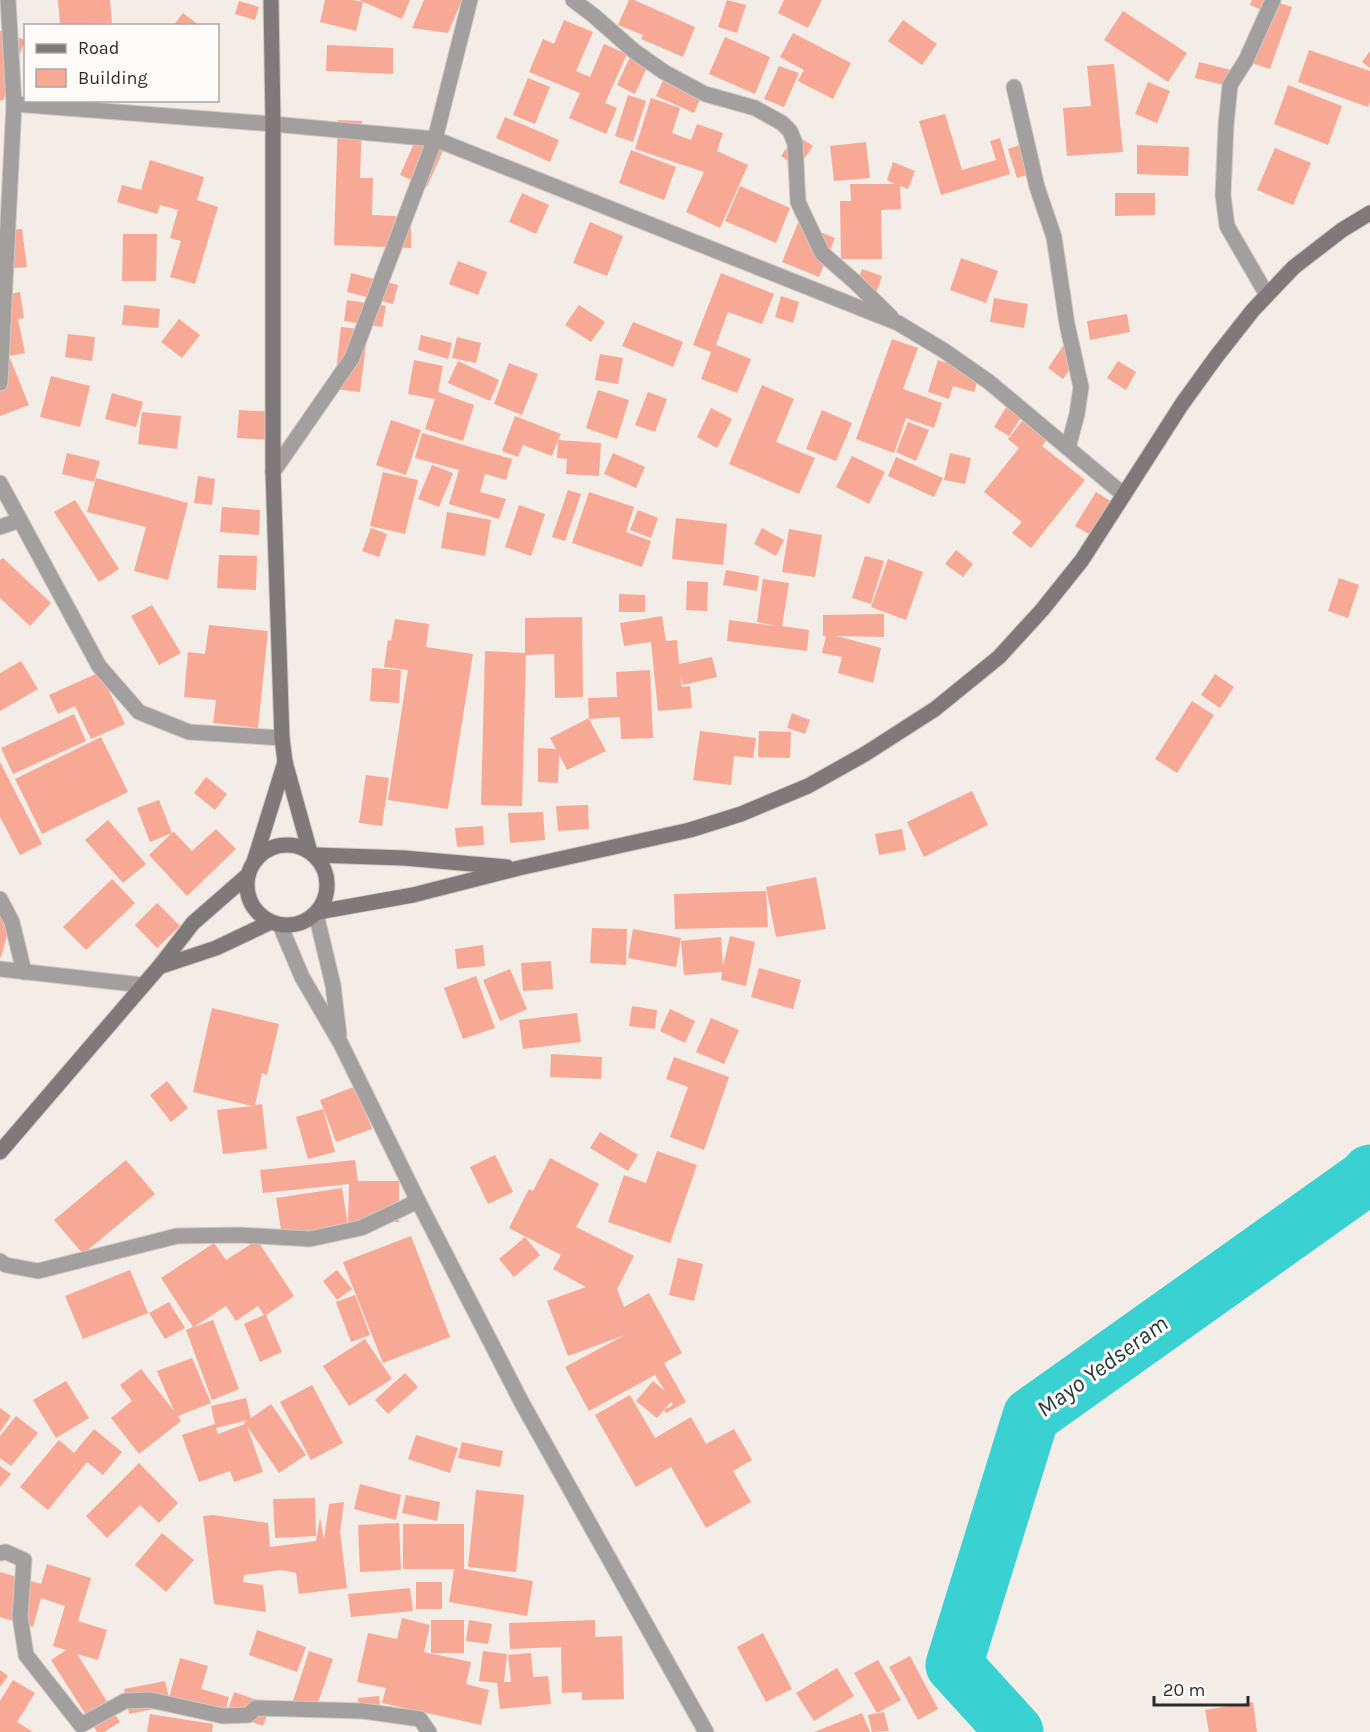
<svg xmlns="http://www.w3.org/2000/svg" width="1370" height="1732" viewBox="0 0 1370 1732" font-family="Karla,sans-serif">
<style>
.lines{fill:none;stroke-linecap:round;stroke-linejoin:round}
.river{stroke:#39d1d2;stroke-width:57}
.building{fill:#f7a995;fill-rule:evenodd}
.street-casing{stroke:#d0c9c5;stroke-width:17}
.secondary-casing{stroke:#d0c9c5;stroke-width:17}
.street{stroke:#a39f9f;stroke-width:15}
.secondary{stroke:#7f7979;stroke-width:15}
.labels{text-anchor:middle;stroke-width:6;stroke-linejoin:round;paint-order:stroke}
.water-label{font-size:24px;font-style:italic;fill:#1f3737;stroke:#fefbf9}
</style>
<rect width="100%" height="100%" fill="#f4ece7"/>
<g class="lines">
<polyline class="river" points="1015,1732 954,1665 1031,1416 1366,1178 1370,1173"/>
</g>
<g class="building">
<polygon points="58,0 110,0 112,23 60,25"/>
<polygon points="325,0 353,0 363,2 356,31 320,22"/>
<polygon points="359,0 410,0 402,19"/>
<polygon points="424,0 462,0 448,33 412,28"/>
<polygon points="629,0 634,0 695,27 683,57 641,39 643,35 618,25"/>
<polygon points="727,0 746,5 737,33 718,27"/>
<polygon points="784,0 822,0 808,28 778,13"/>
<polygon points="1252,0 1270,0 1292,7 1270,69 1248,62 1262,10 1250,5"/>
<polygon points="239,1 259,7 255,20 235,14"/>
<polygon points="1123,11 1187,53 1168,82 1104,40"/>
<polygon points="183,13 200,26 173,26"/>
<polygon points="564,20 593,32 576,71 590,77 604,44 627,54 605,103 617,108 606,134 569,118 580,93 529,72 543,39 554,44"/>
<polygon points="903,20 937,44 922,65 888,41"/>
<polygon points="0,31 25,40 3,101 0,100"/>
<polygon points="793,33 851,63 833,99 798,81 804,70 780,57"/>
<polygon points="725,37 770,57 755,94 709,74"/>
<polygon points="327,45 393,48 393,74 326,71"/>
<polygon points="1309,50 1370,71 1370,102 1368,107 1298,82"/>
<polygon points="1370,51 1370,68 1362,62"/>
<polygon points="630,57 648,65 635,94 617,85"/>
<polygon points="1199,62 1231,70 1227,86 1195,78"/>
<polygon points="1114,64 1123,152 1067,156 1063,108 1091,106 1087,66"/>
<polygon points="779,66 799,73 784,107 764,99"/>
<polygon points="666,74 704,90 694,113 656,96"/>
<polygon points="528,78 550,87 535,124 513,115"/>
<polygon points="1148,82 1170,91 1157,123 1135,114"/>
<polygon points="1288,85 1342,106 1328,145 1274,124"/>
<polygon points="628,95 646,101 633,142 615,136"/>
<polygon points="651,98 680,108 672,133 691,140 697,124 723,133 717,151 748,165 720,228 686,212 704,172 635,149"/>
<polygon points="945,114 962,170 996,160 990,141 1000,138 1010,174 941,195 919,121"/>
<polygon points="505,117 559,140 550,162 496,138"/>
<polygon points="338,120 362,121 360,178 373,178 372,215 411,217 411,248 334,245"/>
<polygon points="419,132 446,144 427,187 400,175"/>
<polygon points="796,135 813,146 798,168 781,156"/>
<polygon points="866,142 870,178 834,181 830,146"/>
<polygon points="1029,142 1038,172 1017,178 1008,149"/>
<polygon points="1137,145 1189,147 1188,176 1137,174"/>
<polygon points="1275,148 1311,163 1293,205 1257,190"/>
<polygon points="631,150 676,167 664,200 619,183"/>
<polygon points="150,160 204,177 197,200 218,207 195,284 170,277 181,241 170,238 178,210 160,205 157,214 117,202 122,185 141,190"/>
<polygon points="893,162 915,171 908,189 900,186 901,209 881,210 882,259 841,259 840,201 851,201 850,184 895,184 887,180"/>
<polygon points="740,186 790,208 776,243 725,221"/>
<polygon points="522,193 549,205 536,234 509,222"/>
<polygon points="1115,193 1155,193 1155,215 1115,216"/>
<polygon points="590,222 623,236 607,276 573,263"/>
<polygon points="798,223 835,238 819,277 782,262"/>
<polygon points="22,229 27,267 4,269 0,289 0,231"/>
<polygon points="123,234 157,234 156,281 122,281"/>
<polygon points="961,258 998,271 986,303 950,290"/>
<polygon points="458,261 487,272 478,295 449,284"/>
<polygon points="862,269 882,276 876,293 856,286"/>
<polygon points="351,273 398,285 393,304 347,292"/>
<polygon points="721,273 774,294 762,324 728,312 716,345 751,359 737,393 701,379 711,352 693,345"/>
<polygon points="20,292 24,318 18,319 25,353 9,356 29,405 0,416 0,296"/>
<polygon points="781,296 799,302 793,323 775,317"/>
<polygon points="994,298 1028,304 1024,328 990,322"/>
<polygon points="347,300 386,306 382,327 344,321"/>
<polygon points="124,305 160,309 158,328 122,325"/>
<polygon points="579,305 605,322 591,342 565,325"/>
<polygon points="1127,314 1130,332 1090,340 1087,321"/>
<polygon points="179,319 200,335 182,358 161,342"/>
<polygon points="633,322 683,342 673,367 622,346"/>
<polygon points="341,327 368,330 360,392 334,389"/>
<polygon points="68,334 95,337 92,361 65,357"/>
<polygon points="421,335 452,343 448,359 418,350"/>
<polygon points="457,337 481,343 476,363 452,358"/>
<polygon points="892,339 918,348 903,389 942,403 934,428 906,418 894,453 856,439"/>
<polygon points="1063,346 1078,357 1063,379 1048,368"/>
<polygon points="600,354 623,358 618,384 595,380"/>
<polygon points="414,360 443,366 438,392 474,405 463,441 425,429 435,399 408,394"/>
<polygon points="938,360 980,374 974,392 953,386 949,399 928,392"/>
<polygon points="458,361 499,380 490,401 448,383"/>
<polygon points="1118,361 1136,372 1126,390 1107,378"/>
<polygon points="509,363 538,374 522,415 494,404"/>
<polygon points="51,376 90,386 80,427 40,417"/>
<polygon points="762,385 794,399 776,442 815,458 799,494 729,464"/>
<polygon points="598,390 629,400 617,439 586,428"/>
<polygon points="648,392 667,399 655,432 635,425"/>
<polygon points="112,393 143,402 136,427 105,419"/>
<polygon points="1008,404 1024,413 1009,436 994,427"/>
<polygon points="711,408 732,419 717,448 697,437"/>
<polygon points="239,410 274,412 272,440 237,438"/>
<polygon points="822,410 852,423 836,461 806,449"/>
<polygon points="142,412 181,416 177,449 138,444"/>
<polygon points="515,416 561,434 558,440 601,443 599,476 566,474 567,459 557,458 558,440 552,456 523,445 518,457 502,451"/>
<polygon points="1026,416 1050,436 1042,446 1085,480 1031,548 1012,533 1022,522 984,492 1019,448 1008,439"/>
<polygon points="391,420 421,430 406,475 376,465"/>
<polygon points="908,422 929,430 916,461 896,452"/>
<polygon points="422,433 512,459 506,480 485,474 480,492 506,499 499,519 449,504 459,470 415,458"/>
<polygon points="67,453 100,461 94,482 62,474"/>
<polygon points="613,453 645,467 636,488 604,474"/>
<polygon points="950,453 971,458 965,484 944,480"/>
<polygon points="852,456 885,472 869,504 836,487"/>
<polygon points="896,457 943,478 934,497 888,476"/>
<polygon points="432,465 453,473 439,507 418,499"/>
<polygon points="383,472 418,480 405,534 370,526"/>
<polygon points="198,476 215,479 212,505 194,503"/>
<polygon points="96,478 188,503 168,580 134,571 146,527 87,512"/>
<polygon points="568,490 581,494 565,541 552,537"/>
<polygon points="589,492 634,507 626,532 651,541 642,567 572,543"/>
<polygon points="1096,492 1117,505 1096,538 1075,526"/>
<polygon points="75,500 119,569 99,582 54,512"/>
<polygon points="519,505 545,514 531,556 505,547"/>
<polygon points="222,507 260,510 259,535 220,532"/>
<polygon points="638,510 658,518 651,538 630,530"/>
<polygon points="447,512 491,520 485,556 441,548"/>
<polygon points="676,518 727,524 723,565 672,559"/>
<polygon points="371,528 387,534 379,557 362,551"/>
<polygon points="762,528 784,540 776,556 754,544"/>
<polygon points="789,529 822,535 815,577 782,572"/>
<polygon points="956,550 973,564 963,577 945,564"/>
<polygon points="219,555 257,556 256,590 217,588"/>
<polygon points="865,556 884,561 871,604 852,598"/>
<polygon points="3,558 51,603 30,626 0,598 0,560"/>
<polygon points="888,559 923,572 906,620 871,607"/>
<polygon points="726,570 759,576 757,591 723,585"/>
<polygon points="1339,578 1359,585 1348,618 1328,611"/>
<polygon points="763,579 789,583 782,626 809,630 807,651 727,641 729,620 777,626 757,622"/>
<polygon points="687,581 708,582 707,611 686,610"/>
<polygon points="619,594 645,595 645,612 619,612"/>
<polygon points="152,605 181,653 159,665 131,616"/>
<polygon points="884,614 884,637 837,636 881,648 873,683 838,673 842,657 822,653 826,636 823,636 823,615"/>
<polygon points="662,616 666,641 677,640 679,664 712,657 717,677 683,685 680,674 682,687 690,686 692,708 658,711 651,642 624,646 620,623"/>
<polygon points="582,617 583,697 555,698 554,654 526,655 522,806 481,805 485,651 525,653 525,618"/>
<polygon points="395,619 429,624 426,647 473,654 448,809 388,800 408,670 384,667 388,640 391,641"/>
<polygon points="209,625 268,631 258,728 213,723 216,700 184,697 188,652 205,654"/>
<polygon points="21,661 38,689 0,711 0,673"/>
<polygon points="372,668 401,670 399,703 370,701"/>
<polygon points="650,670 653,738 621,739 620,717 589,719 606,751 567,770 559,754 558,783 538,782 538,748 556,749 550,738 589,718 588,698 617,697 616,672"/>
<polygon points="100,672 125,724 91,739 75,706 58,714 49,695"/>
<polygon points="1215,674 1234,687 1220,708 1201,695"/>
<polygon points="1192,701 1214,715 1177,773 1155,759"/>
<polygon points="792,713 810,720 805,734 787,728"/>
<polygon points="74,714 86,741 13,774 1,748"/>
<polygon points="700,731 756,738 753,758 734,756 731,785 693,780"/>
<polygon points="759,731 791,732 790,758 758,757"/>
<polygon points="101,737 128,792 42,834 15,779"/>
<polygon points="0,762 42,844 20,855 0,817"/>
<polygon points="366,775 389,778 382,826 359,823"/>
<polygon points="206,777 227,794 215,810 194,793"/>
<polygon points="972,791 988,825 924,857 907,822"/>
<polygon points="159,800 172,833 174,832 192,851 216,829 236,849 187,896 149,855 172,833 150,842 137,808"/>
<polygon points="588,805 589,829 558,831 556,806"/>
<polygon points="543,812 545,840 510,843 508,813"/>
<polygon points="108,820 146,864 123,883 85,840"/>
<polygon points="483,826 484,845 457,847 455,828"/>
<polygon points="902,829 906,850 879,855 875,834"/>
<polygon points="816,877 826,929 776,937 766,887"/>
<polygon points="112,879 135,903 86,950 63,927"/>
<polygon points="766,891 768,927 675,929 674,894"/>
<polygon points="0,894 9,929 1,957 0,957"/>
<polygon points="157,903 180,926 157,948 135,925"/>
<polygon points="592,928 627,929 626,965 590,963"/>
<polygon points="633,929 681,938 676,967 628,958"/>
<polygon points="730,936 755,942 746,986 721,980 722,972 684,975 681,941 721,937 723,966"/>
<polygon points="483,945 485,966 457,969 455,949"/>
<polygon points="551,961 553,989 523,991 521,963"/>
<polygon points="759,968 801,980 793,1009 751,997"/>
<polygon points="510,969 527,1009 500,1021 483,980"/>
<polygon points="476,976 495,1028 463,1039 444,988"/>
<polygon points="632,1006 657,1010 655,1029 629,1026"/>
<polygon points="212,1008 279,1024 267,1075 262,1073 255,1105 262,1104 267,1149 223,1154 217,1110 252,1106 193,1092"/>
<polygon points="670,1009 695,1021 685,1043 660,1031"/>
<polygon points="577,1013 581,1042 523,1049 519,1020"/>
<polygon points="711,1018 739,1030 724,1064 696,1052"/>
<polygon points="551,1054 602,1057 601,1079 550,1077"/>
<polygon points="674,1057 729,1077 704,1150 670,1137 688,1087 666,1079"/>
<polygon points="167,1081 188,1108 171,1122 150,1095"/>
<polygon points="356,1086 372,1129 336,1142 320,1100"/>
<polygon points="323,1109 335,1152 308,1159 296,1117"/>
<polygon points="600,1132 638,1155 628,1171 590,1148"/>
<polygon points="657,1151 697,1165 670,1243 608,1222 624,1175 646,1183"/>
<polygon points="495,1155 513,1192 488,1204 470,1167"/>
<polygon points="550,1158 599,1184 576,1227 634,1256 617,1289 624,1307 649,1293 682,1353 664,1363 686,1402 666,1413 664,1410 673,1405 671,1402 657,1418 636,1401 653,1381 665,1391 655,1375 589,1411 565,1367 625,1335 568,1356 547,1301 586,1287 553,1269 561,1255 509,1228 529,1189 533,1191"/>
<polygon points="126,1160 155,1194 83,1254 54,1220"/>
<polygon points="355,1160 358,1181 399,1181 399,1222 348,1222 349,1184 263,1193 260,1170"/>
<polygon points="342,1188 348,1226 282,1236 276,1198"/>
<polygon points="411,1236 450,1337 383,1363 343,1262"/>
<polygon points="525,1237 540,1255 514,1277 499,1259"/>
<polygon points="257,1240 294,1296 266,1315 282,1352 260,1362 244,1324 264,1315 258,1306 236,1321 226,1306 194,1327 213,1320 239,1389 212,1400 186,1330 193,1327 161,1278 214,1243 226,1260"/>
<polygon points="678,1258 703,1264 694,1301 669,1295"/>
<polygon points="130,1270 148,1313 83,1339 65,1296"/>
<polygon points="337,1270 352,1289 337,1300 323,1281"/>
<polygon points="355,1295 370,1335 351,1342 336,1302"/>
<polygon points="169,1302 185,1328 165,1339 149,1313"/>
<polygon points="365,1339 392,1379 349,1406 323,1366"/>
<polygon points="192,1358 211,1403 178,1416 181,1421 139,1454 111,1418 132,1401 120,1385 141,1369 174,1411 157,1371"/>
<polygon points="405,1373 418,1387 388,1414 375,1400"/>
<polygon points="66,1381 89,1418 56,1438 33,1400"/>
<polygon points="312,1385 343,1443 311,1460 280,1402"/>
<polygon points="630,1395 655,1438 691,1417 706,1444 734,1429 752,1460 733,1471 751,1502 706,1528 671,1467 636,1487 595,1415"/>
<path d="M 246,1398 L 251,1418 L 271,1404 L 306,1455 L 279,1473 L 247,1426 L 263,1472 L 234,1482 L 230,1471 L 199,1482 L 182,1435 L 215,1424 L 211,1406 ZM 248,1420 L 244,1422 L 245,1424 L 218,1434 L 216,1428 Z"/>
<polygon points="0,1408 11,1416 0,1432"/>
<polygon points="16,1416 38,1433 11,1466 0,1458 0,1436"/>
<polygon points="94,1429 122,1452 103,1475 87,1462 48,1510 20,1487 59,1440 74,1453"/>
<polygon points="416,1435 458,1448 450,1473 408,1459"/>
<polygon points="462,1442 503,1451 500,1467 458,1458"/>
<polygon points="139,1463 178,1503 159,1523 140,1505 107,1538 86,1516"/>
<polygon points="0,1466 11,1474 0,1487"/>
<polygon points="360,1484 401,1495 396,1520 354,1509"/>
<polygon points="476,1490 524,1495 516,1572 468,1567"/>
<polygon points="406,1495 440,1502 437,1521 402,1513"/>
<polygon points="315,1498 316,1536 275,1538 273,1499"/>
<polygon points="344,1502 340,1532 347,1588 299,1594 296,1573 281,1570 244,1575 243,1582 263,1585 266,1612 214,1604 203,1516 213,1515 268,1523 270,1547 316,1541 320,1518 324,1540 329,1504"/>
<polygon points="399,1523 401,1570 360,1572 358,1525"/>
<polygon points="403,1524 464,1524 464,1569 533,1581 527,1616 449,1602 454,1569 403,1569"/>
<polygon points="162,1533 194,1560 166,1592 135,1565"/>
<polygon points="47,1564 91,1578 78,1621 107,1630 98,1660 77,1654 120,1722 104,1732 97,1732 51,1660 66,1650 53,1646 65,1606 41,1598 33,1627 0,1617 0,1572 41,1584"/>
<rect x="416" y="1582" width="26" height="27"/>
<polygon points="410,1588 413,1611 351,1617 348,1594"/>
<polygon points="402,1618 430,1625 424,1652 471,1662 466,1684 489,1690 481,1725 382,1703 386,1688 357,1682 368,1633 397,1639"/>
<rect x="431" y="1620" width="33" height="33"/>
<polygon points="469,1620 492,1624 488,1644 466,1641"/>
<polygon points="595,1620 595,1637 622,1636 624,1699 582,1700 582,1692 562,1693 561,1647 510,1649 509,1623"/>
<polygon points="257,1630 306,1647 297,1672 249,1655"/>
<polygon points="763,1633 792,1689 766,1702 737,1647"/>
<polygon points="309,1651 333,1659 315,1711 292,1704"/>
<polygon points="483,1651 507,1654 504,1682 511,1682 508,1655 531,1653 533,1677 548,1676 551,1704 500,1709 497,1683 479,1681"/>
<polygon points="910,1656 938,1709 918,1720 889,1667"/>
<polygon points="180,1658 208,1666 201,1689 229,1697 223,1719 170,1706 129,1714 124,1689 165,1681 169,1698"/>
<polygon points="878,1660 901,1700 877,1713 854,1673"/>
<polygon points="837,1668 854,1696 814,1721 796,1693"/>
<polygon points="0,1670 8,1676 0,1687"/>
<polygon points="13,1680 35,1693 17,1722 33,1732 0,1732 0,1701"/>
<polygon points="234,1692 271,1705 263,1726 227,1713"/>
<polygon points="379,1696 381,1715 360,1717 358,1698"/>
<polygon points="1253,1702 1257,1732 1209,1732 1205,1710"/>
<polygon points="884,1712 889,1731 872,1732 868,1715"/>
<polygon points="862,1713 870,1732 814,1732"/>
<polygon points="150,1714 213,1724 212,1732 147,1732"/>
</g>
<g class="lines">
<defs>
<g id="street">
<polyline points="573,0 593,15 634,51 664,72 705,94 755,108 782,123 790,131 795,143 798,202 822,253 854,281 891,317"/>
<polyline points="1014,87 1037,187 1054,237 1067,324 1081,387 1077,414 1068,448"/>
<polyline points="14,104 273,124 435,139 898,323 943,350 989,382 1124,495"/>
<polyline points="1267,295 1227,226 1223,195 1226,125 1230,85 1246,60 1273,0"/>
<polyline points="0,383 14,104 8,0"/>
<polyline points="273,472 352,358 435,139 470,0"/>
<polyline points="0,483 99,666 139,712 189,732 282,738"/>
<polyline points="0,527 20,520"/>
<polyline points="0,899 12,922 24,972"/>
<polyline points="316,914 333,985 339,1035"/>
<polyline points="280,925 302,977 341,1044 418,1201 522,1403 706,1732"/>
<polyline points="0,969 142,985"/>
<polyline points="0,1261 6,1265 38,1271 177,1236 240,1235 310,1239 361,1228 418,1201"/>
<polyline points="0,1553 6,1552 24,1560 20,1616 26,1655 81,1725 125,1701 150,1700 223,1716 248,1715 256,1708 363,1711 420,1719 429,1732"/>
</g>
<g id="secondary">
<polyline points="271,0 273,124 273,472 282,738 285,762 310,852"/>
<circle cx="287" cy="885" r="40"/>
<polyline points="315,855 404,858 507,867"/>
<polyline points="254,862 285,762"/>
<polyline points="318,912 413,895 519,868 690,830 741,814 808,786 865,754 935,709 999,657 1042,610 1082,560 1182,404 1216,357 1253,310 1294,267 1342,230 1370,213"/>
<polyline points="159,967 216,948 271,922"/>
<polyline points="0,1152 159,967 193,923 248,875"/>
</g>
</defs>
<use href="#street" class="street-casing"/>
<use href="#secondary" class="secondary-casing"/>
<use href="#street" class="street"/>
<use href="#secondary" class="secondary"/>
</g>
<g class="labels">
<g class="water-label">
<text transform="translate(1102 1366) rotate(-36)" y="8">Mayo Yedseram</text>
</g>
</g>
<rect x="24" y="24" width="195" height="78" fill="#fefbf9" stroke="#aaa7a5" stroke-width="1.5"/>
<rect x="36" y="44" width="30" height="9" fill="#7f7979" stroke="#aaa7a5" stroke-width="1.5"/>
<text x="78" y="54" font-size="18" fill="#2d2a28">Road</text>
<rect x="36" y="69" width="30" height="18" fill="#f7a995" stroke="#aaa7a5" stroke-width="1.5"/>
<text x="78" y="84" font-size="18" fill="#2d2a28">Building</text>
<path d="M1154 1696v9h94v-9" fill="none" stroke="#2d2a28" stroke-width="3"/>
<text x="1163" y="1696" font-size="18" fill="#2d2a28" stroke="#fefbf9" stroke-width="4.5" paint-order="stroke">20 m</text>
</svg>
